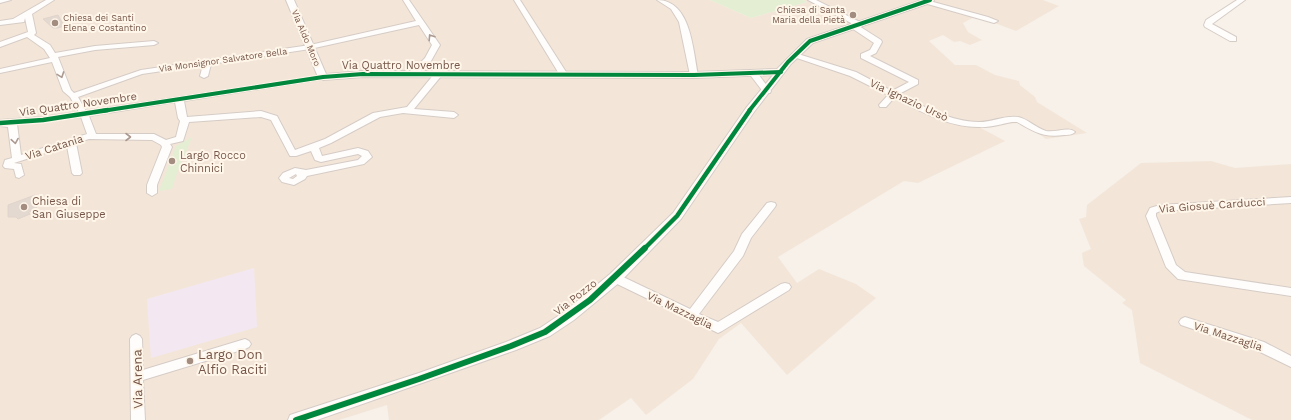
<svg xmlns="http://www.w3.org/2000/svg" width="1291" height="420" viewBox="0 0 1291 420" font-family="'Work Sans',sans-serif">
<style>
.residential{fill:#f3e6d9}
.education{fill:#f3e8f2}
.green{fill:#e4eed3}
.building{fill:#e3d9d1;stroke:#e0d4cb}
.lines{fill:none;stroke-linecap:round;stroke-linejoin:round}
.minor-casing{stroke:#d6ccc6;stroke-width:2}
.tertiary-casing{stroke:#d6ccc6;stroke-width:2}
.minor{fill:#fefdfc;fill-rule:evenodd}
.tertiary{fill:#fefdfc;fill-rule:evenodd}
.cycleway-far2-casing{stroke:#fff6ea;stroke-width:6}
.cycleway-far1-casing{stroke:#fff6ea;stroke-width:7}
.cycleway-casing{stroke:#fff6ea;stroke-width:8}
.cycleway-far2{stroke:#00873e;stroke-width:4}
.cycleway-far1{stroke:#00873e;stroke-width:4.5}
.cycleway{stroke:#00873e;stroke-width:6}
.oneway{stroke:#ac9990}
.poi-dot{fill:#a38c80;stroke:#fff6ea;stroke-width:1.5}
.labels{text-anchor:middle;stroke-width:4;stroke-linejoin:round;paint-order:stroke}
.far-poi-label{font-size:9px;fill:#765648;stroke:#fff6ea;text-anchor:end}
.far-street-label{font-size:9px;fill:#765648;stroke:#fff6ea}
.street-label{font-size:11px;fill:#765648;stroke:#fff6ea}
.poi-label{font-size:11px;fill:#765648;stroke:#fff6ea;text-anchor:start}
.near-poi-label{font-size:13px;fill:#765648;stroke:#fff6ea;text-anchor:start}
.near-street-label{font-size:13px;fill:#765648;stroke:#fff6ea}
</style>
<rect width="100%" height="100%" fill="#f7f1e9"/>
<g class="residential">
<polygon points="0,0 710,0 751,18 807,2 803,0 1043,0 1059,6 1016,31 976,16 963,23 968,32 982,40 970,45 960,41 954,42 943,35 929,41 955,65 976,65 995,75 1019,81 1020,85 1035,97 1037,102 1087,133 1046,139 1027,125 1017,123 979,127 1005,141 918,183 904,181 778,257 797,283 819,269 856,284 876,298 787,375 741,323 719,339 693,379 646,415 631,398 599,420 389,420 387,405 339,420 0,420"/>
<polygon points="1211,161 1235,168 1291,164 1291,420 1252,420 1140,363 1132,310 1122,303 1126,300 1084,266 1082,253 1091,249 1079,219 1086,217 1087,205 1141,163"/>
</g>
<polygon class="education" points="254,268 257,327 151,358 147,299"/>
<g class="green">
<polygon points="710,0 803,0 807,2 751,18"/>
<polygon points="192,137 176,176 172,189 159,191 176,146"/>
</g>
<g class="building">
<polygon points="58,15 64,26 58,28 53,28 43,19"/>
<polygon points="35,195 37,207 28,213 30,214 18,219 16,217 8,217 8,205"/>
</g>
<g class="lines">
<defs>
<g id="minor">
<polygon points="0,0 11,0 0,3"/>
<path d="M 46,0 L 54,0 L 32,14 L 36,33 L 34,35 L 50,45 L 55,53 L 95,46 L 154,41 L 158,43 L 154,45 L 95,50 L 58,57 L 71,90 L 74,93 L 141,70 L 310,45 L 416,21 L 403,0 L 409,0 L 440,45 L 431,61 L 416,76 L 413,76 L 409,74 L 425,58 L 432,45 L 419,25 L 310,49 L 211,64 L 208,76 L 204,78 L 200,76 L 203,65 L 142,74 L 78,97 L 86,111 L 326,75 L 327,77 L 323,79 L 184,101 L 187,117 L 261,111 L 277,116 L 295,150 L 325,139 L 373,113 L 407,107 L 435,73 L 438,73 L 442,75 L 414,109 L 454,112 L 458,115 L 454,118 L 403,113 L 380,117 L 331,143 L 319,148 L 322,156 L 358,148 L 368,151 L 372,157 L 364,164 L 307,176 L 305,179 L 294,185 L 282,182 L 279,178 L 283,173 L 295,168 L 306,170 L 358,160 L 362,156 L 358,154 L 321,162 L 315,160 L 311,151 L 296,156 L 290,156 L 271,120 L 261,117 L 189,122 L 183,141 L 170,144 L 172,147 L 157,185 L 157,193 L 152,196 L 147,193 L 147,185 L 162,147 L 161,145 L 152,140 L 89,139 L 76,143 L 82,173 L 80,175 L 74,175 L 72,173 L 67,146 L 14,163 L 21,164 L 24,175 L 19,178 L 16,177 L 14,169 L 5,168 L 3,166 L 5,160 L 12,158 L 8,127 L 0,126 L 0,120 L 43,117 L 79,112 L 70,97 L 63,91 L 52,62 L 0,73 L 0,69 L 50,58 L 44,49 L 27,37 L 0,47 L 0,42 L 28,32 L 25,18 L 24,22 L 0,25 L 0,21 L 13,19 ZM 175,102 L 178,118 L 180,121 L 176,137 L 166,140 L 154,134 L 96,134 L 89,116 ZM 81,117 L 87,134 L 21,155 L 17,124 ZM 296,174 L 297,176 L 293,179 L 289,178 Z"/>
<polygon points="514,0 520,0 568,75 567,77 561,77"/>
<path d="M 657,0 C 691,0 693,50 698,75 L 697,77 L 694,77 L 690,75 L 679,22 L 671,9 Z"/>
<path d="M 808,0 L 816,0 L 860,22 L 861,24 L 859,26 L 881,40 L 882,42 L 876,53 L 870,56 L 918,80 L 918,84 L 899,94 C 923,106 951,122 979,122 C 992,122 1005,115 1018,117 C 1028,119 1036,128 1046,131 C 1055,133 1069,126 1075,132 C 1072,135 1068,135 1064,135 C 1043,138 1035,132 1017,122 L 1012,122 C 1001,124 989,128 978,127 C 948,127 920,111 894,98 L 886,107 L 880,107 L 879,105 L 888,95 L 850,76 L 791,56 L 792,54 L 798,54 L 856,72 L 892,91 L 909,82 L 861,58 L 861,54 L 870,50 L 874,43 L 850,27 L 851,23 Z"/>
<polygon points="926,0 988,17 998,21 994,23 924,3 924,1"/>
<polygon points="1237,0 1245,0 1212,24 1236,37 1236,41 1230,41 1205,27 1204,25 1206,20"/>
<polygon points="749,70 755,70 771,91 770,93 764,93 748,72"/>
<polygon points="1291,197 1291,203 1160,211 1156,213 1156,216 1176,265 1185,272 1291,288 1291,296 1178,279 1166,267 1146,216 1150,208 1160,205"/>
<polygon points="771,202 775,203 776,205 775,207 751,238 743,256 699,314 718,322 781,284 785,283 789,284 791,287 789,290 722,331 718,333 714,331 611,281 609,278 611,275 615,274 619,275 690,309 734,251 742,234 767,203"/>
<polygon points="1185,317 1264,342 1291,356 1291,367 1256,350 1181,325 1179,322 1181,319"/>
<polygon points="136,334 140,336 142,339 143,370 245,339 249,341 251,344 249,347 245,349 143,380 145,420 131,420 130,339 132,336"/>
</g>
<polygon id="tertiary" points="286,0 294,0 326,74 363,71 694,72 777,69 807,39 922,0 934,0 933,2 813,43 791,64 754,112 681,219 620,282 574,320 550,336 516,350 317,420 288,420 290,415 296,413 419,373 506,342 540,328 564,312 610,274 673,213 746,108 773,75 694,78 363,77 323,80 318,77"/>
</defs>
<use href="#minor" class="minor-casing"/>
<use href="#tertiary" class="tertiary-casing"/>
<use href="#minor" class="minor"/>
<use href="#tertiary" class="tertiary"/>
<defs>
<g id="cycleway-far2">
<polyline points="102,111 323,77 363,74 694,75 781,72"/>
<polyline points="749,111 788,62 810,41 930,0"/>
</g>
<g id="cycleway-far1">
<polyline points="0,123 43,120 108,110"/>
<polyline points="644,249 677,216 750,110"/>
</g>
<polyline id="cycleway" points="296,420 419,379 511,346 545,332 590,300 645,248"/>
</defs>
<use href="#cycleway-far2" class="cycleway-far2-casing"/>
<use href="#cycleway-far1" class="cycleway-far1-casing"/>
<use href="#cycleway" class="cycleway-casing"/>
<use href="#cycleway-far2" class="cycleway-far2"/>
<use href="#cycleway-far1" class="cycleway-far1"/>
<use href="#cycleway" class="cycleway"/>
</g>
<defs><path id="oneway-chevron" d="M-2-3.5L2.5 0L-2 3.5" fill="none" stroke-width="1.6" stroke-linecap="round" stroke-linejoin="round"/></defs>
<g class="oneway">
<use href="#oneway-chevron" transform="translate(431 37) rotate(-123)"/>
<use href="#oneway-chevron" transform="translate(61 75) rotate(70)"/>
<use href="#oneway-chevron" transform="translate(128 137)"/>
<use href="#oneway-chevron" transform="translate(15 141) rotate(81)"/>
</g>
<g class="poi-dot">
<circle cx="853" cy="15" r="4"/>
<circle cx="55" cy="23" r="4"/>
<circle cx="172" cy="161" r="4"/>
<circle cx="24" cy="207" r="4"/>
<circle cx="190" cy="361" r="4"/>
</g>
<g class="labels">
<g class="far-poi-label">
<text x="845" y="13">Chiesa di Santa<tspan x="845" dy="10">Maria della Pietà</tspan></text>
<text x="63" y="21" text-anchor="start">Chiesa dei Santi<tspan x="63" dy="10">Elena e Costantino</tspan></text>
</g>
<g class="far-street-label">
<text transform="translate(306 38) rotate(67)" y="3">Via Aldo Moro</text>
<text transform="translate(223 60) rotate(-8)" y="3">Via Monsignor Salvatore Bella</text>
</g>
<g class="street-label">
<text x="401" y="69">Via Quattro Novembre</text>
<text transform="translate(909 100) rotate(25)" y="4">Via Ignazio Ursò</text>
<text transform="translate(78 104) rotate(-8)" y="4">Via Quattro Novembre</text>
<text transform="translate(54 147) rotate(-18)" y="4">Via Catania</text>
<text transform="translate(1212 205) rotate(-4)" y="4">Via Giosuè Carducci</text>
<text transform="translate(575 297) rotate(-38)" y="4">Via Pozzo</text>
<text transform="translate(680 310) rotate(26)" y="4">Via Mazzaglia</text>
<text transform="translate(1228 336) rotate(18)" y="4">Via Mazzaglia</text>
</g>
<g class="poi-label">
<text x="180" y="159">Largo Rocco<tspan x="180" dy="13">Chinnici</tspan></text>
<text x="32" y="205">Chiesa di<tspan x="32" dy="13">San Giuseppe</tspan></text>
</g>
<g class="near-poi-label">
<text x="198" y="359">Largo Don<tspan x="198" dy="15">Alfio Raciti</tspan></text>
</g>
<g class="near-street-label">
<text transform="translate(137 379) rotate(-91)" y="5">Via Arena</text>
</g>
</g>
</svg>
